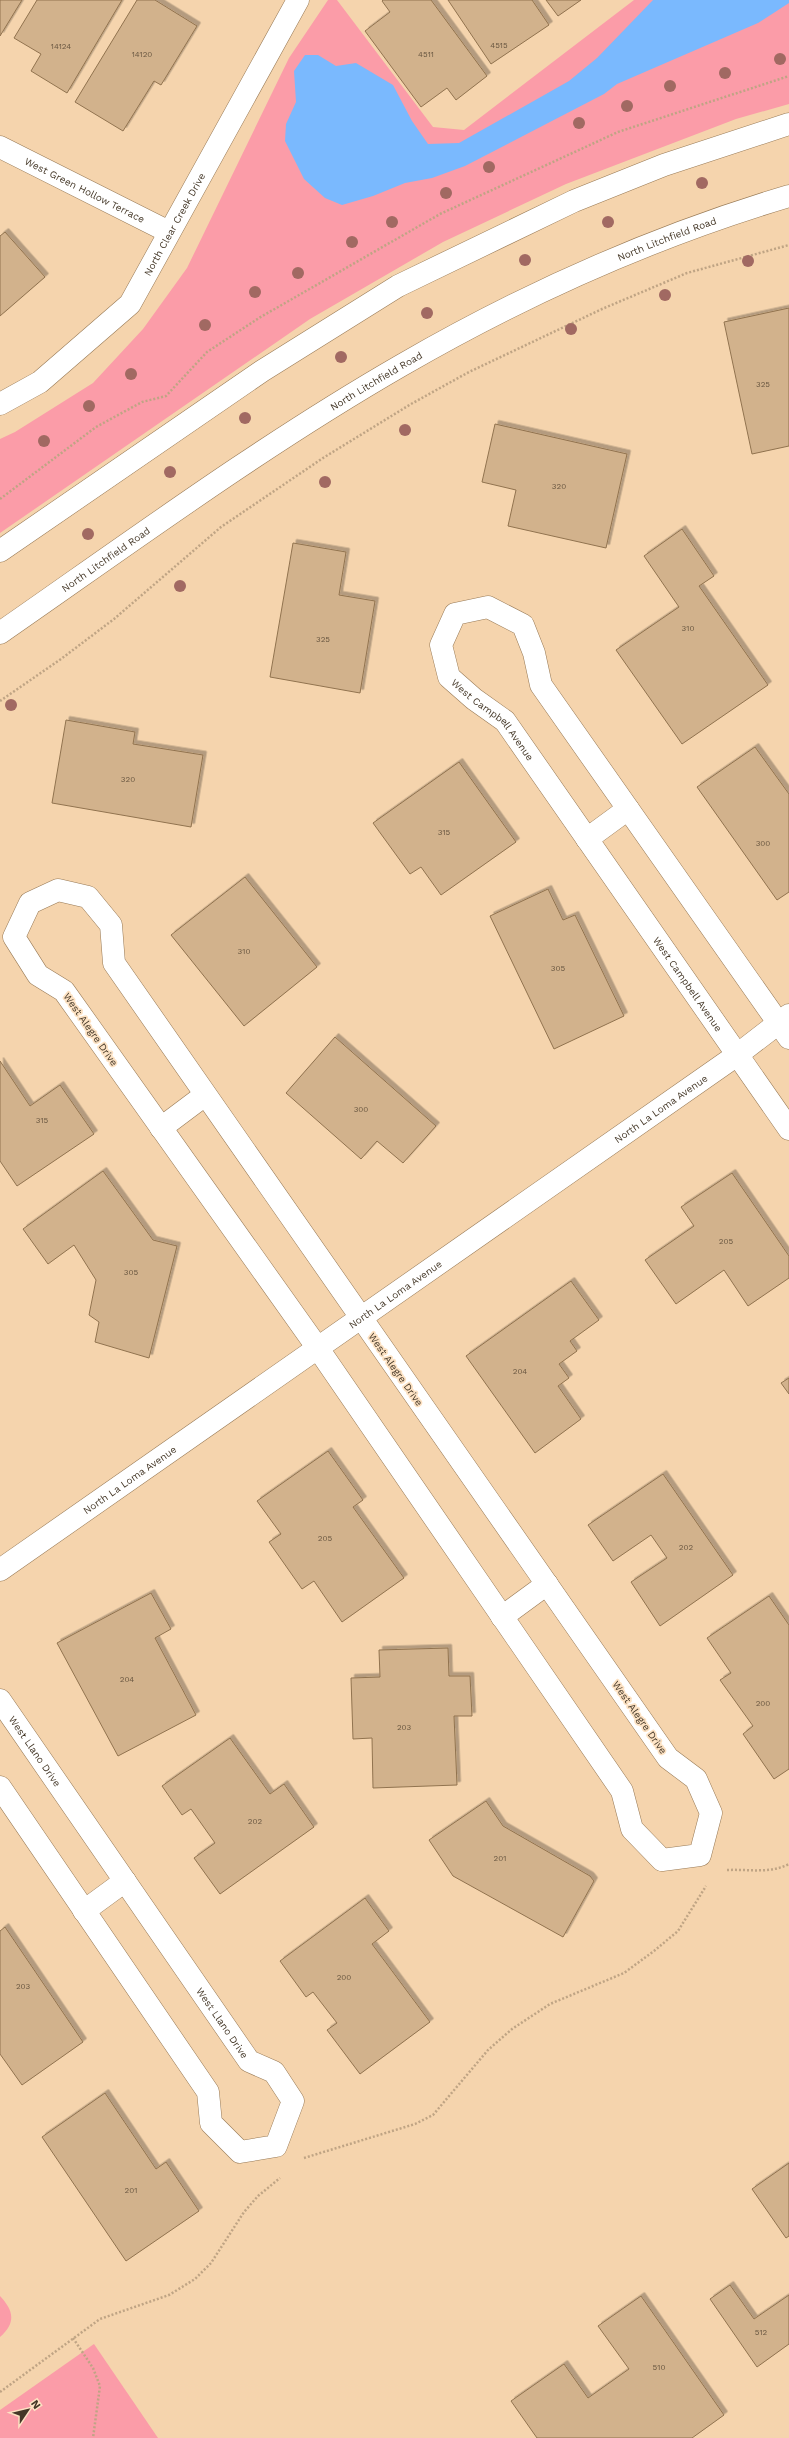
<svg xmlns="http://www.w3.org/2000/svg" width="789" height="2438" viewBox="0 0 789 2438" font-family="'Work Sans',sans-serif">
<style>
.green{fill:#fb9ca8}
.water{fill:#7ab9fe}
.building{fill:#d2b28c;stroke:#91734f;filter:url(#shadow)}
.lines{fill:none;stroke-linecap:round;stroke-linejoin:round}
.street-casing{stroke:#987a56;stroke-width:23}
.secondary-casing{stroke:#987a56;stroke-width:23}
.path{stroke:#bfa484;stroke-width:2.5;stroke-dasharray:2 2;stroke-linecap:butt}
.street{stroke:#fff;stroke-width:22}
.secondary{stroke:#fff;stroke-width:22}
.tree{fill:#a16962}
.labels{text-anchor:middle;stroke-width:3.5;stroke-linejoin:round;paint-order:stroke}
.number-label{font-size:8px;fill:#685640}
.street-label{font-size:10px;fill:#443727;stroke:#fde2c3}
</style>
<defs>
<filter id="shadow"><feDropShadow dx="3.5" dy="-3.5" stdDeviation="0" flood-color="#0004"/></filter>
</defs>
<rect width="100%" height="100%" fill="#f5d4ad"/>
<g class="green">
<polygon points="328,0 337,0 433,127 464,130 634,0 789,0 789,104 736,119 566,184 443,242 310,319 0,533 0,439 15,432 93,383 143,329 187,268 289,58"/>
<path d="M 0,2296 C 14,2311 16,2323 0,2337 Z"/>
<polygon points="94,2344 158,2438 0,2438 0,2410"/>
</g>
<polygon class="water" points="653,0 789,0 789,3 758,23 617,84 604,94 465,166 432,178 405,183 373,196 342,205 325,198 304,179 285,141 286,124 296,102 294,71 305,55 318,55 336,66 356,63 393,85 412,121 428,144 459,143 569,81 597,58"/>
<g class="building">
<polygon points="0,0 22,0 0,36"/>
<polygon points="37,0 122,0 67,93 31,71 41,54 14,38"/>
<polygon points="137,0 155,0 197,26 161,85 154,81 123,131 75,102"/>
<polygon points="383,0 431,0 487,76 456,100 447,88 421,107 365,31 390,12 382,1"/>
<polygon points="448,0 532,0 549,25 491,64"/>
<polygon points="546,0 581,0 558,16"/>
<polygon points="5,232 45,277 0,316 0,236"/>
<polygon points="789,308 789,446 752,454 724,322"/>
<polygon points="495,424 627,454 606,548 508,526 516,490 482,482"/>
<polygon points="682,529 714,576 699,586 768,685 682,744 616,650 679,607 644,556"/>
<polygon points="293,543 346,552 339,595 375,601 360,693 270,677"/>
<polygon points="66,720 135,732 133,744 203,755 191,827 52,803"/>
<polygon points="755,747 789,794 789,892 777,900 697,787"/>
<polygon points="459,762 516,842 441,895 421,867 410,874 373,823"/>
<polygon points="245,877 317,967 244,1026 171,935"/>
<polygon points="548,889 563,920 575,915 624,1016 554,1049 490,916"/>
<polygon points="335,1037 436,1126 403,1163 377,1141 361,1159 286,1093"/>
<polygon points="0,1061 30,1106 60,1085 94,1134 17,1186 0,1161"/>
<polygon points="103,1171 153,1240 177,1246 149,1358 95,1342 99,1322 89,1315 96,1280 74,1245 48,1264 23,1229"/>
<polygon points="732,1173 789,1256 789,1278 748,1306 724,1270 676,1304 645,1260 694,1226 681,1207"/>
<polygon points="571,1281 599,1320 570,1341 577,1351 559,1364 569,1378 558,1386 581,1419 535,1453 466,1356"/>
<polygon points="789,1378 789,1394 781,1383"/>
<polygon points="328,1451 363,1500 353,1507 404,1578 342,1622 314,1581 302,1589 269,1542 281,1534 257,1501"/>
<polygon points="663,1474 733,1575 660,1626 631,1582 667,1558 651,1535 613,1561 588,1525"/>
<polygon points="151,1593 171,1629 155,1638 196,1715 118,1756 57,1643"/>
<polygon points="769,1596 789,1625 789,1769 774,1779 743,1734 753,1726 720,1680 731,1673 707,1638"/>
<polygon points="448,1648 449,1676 470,1676 472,1716 454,1716 457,1785 373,1788 372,1738 353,1739 351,1678 380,1677 379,1650"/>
<polygon points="230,1738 270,1794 284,1784 314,1827 220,1894 194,1858 215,1843 191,1809 182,1815 162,1786"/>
<polygon points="486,1801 503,1826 590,1876 594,1881 563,1937 453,1876 429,1840"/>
<polygon points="365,1898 389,1931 372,1944 430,2022 360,2074 327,2030 337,2023 313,1992 306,1997 280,1961"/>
<polygon points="5,1927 83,2042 22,2085 0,2054 0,1931"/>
<polygon points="105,2093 156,2169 166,2162 199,2211 126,2261 42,2137"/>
<polygon points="789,2163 789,2236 786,2238 752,2189"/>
<polygon points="730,2285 754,2319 789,2295 789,2344 757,2367 710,2299"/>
<polygon points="641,2296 724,2415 692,2438 537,2438 511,2401 564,2364 588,2398 629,2369 598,2326"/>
</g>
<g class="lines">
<defs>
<g id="street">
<path id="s1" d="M 0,147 L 169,232"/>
<path id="s2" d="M 0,404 L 40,382 L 130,304 L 298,0"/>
<polyline points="587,839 628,809"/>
<polygon points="58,890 88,897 111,925 114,963 668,1758 696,1779 711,1813 700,1855 662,1860 632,1829 622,1791 317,1347 64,991 38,975 14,937 30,903"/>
<path id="s3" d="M 789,1038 L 541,685 L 534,653 L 523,625 L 488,607 L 455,614 L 441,645 L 449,677 L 474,699 L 505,721 L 789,1129"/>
<polyline points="161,1128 205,1095"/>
<path id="s4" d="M 0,1570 L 737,1055 L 789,1015"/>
<polyline points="502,1617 547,1584"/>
<path id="s5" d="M 0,1700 L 249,2061 L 274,2072 L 293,2101 L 276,2146 L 240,2152 L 211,2123 L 208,2092 L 0,1787"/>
<polyline points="84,1911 125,1881"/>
</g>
<g id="secondary">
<polyline points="0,551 262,371 398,286 574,201 664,165 789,124"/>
<path id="s6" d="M 0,633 C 131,542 263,445 402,365 C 523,295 655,236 789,196"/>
</g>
</defs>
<use href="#street" class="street-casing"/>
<use href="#secondary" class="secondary-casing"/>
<g class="path">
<polyline points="0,499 96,427 142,402 166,396 207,352 259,318 440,214 618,132 789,76"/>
<polyline points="0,701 61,659 114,619 221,527 323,458 411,404 469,372 602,309 687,273 789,245"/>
<path d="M 727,1870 C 748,1869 770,1874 789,1864"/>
<polyline points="304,2158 415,2124 433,2115 488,2050 512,2029 550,2004 624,1973 654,1951 678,1931 706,1886"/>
<polyline points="73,2338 93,2368 100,2386 93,2438"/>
<polyline points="0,2392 100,2319 169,2295 195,2279 211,2263 244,2212 258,2196 280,2178"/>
</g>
<use href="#street" class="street"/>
<use href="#secondary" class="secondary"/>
</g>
<g class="tree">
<circle cx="780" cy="59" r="6"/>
<circle cx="725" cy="73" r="6"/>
<circle cx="670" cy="86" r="6"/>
<circle cx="627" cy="106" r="6"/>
<circle cx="579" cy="123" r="6"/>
<circle cx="489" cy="167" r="6"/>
<circle cx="702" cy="183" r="6"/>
<circle cx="446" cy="193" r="6"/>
<circle cx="392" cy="222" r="6"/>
<circle cx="608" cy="222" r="6"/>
<circle cx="352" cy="242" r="6"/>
<circle cx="525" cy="260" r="6"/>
<circle cx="748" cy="261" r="6"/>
<circle cx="298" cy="273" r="6"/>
<circle cx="255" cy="292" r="6"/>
<circle cx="665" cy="295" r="6"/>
<circle cx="427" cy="313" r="6"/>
<circle cx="205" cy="325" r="6"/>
<circle cx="571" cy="329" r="6"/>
<circle cx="341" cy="357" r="6"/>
<circle cx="131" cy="374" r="6"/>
<circle cx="89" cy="406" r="6"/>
<circle cx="245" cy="418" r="6"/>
<circle cx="405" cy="430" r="6"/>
<circle cx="44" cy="441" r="6"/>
<circle cx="170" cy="472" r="6"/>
<circle cx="325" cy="482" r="6"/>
<circle cx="88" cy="534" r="6"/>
<circle cx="180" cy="586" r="6"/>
<circle cx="11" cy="705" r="6"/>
</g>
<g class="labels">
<g class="number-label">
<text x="499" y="48">4515</text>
<text x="61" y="49">14124</text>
<text x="142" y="57">14120</text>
<text x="426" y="57">4511</text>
<text x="763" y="387">325</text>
<text x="559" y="489">320</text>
<text x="688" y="631">310</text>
<text x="323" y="642">325</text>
<text x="128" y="782">320</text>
<text x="444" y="835">315</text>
<text x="763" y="846">300</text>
<text x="244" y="954">310</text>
<text x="558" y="971">305</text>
<text x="361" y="1112">300</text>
<text x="42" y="1123">315</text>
<text x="726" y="1244">205</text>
<text x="131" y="1275">305</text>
<text x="520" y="1374">204</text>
<text x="325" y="1541">205</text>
<text x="686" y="1550">202</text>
<text x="127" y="1682">204</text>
<text x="763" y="1706">200</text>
<text x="404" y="1730">203</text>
<text x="255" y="1824">202</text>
<text x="500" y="1861">201</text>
<text x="344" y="1980">200</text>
<text x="23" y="1989">203</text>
<text x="131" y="2193">201</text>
<text x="761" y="2335">512</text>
<text x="659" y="2370">510</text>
</g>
<g class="street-label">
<text dy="4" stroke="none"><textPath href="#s1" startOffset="95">West Green Hollow Terrace</textPath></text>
<text dy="4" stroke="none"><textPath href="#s2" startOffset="256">North Clear Creek Drive</textPath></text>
<text dy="4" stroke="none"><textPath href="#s6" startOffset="777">North Litchfield Road</textPath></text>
<text dy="4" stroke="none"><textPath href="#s6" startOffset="453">North Litchfield Road</textPath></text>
<text dy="4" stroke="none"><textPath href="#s6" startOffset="129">North Litchfield Road</textPath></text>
<text dy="4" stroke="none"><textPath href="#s3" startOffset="696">West Campbell Avenue</textPath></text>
<text dy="4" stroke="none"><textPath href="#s3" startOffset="1026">West Campbell Avenue</textPath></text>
<text transform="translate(91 1029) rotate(55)" y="4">West Alegre Drive</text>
<text dy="4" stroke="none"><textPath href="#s4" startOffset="806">North La Loma Avenue</textPath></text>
<text dy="4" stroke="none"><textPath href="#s4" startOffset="482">North La Loma Avenue</textPath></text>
<text transform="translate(396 1369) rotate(55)" y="4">West Alegre Drive</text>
<text dy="4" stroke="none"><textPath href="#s4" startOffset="158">North La Loma Avenue</textPath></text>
<text transform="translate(640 1717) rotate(55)" y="4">West Alegre Drive</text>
<text dy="4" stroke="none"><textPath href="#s5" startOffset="62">West Llano Drive</textPath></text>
<text dy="4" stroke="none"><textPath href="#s5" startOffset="392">West Llano Drive</textPath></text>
</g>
</g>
<g transform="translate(28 2410) rotate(55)" stroke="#fde2c3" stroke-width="3" paint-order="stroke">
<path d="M0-3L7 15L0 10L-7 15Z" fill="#443727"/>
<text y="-6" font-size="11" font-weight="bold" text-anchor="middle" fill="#443727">N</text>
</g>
</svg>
